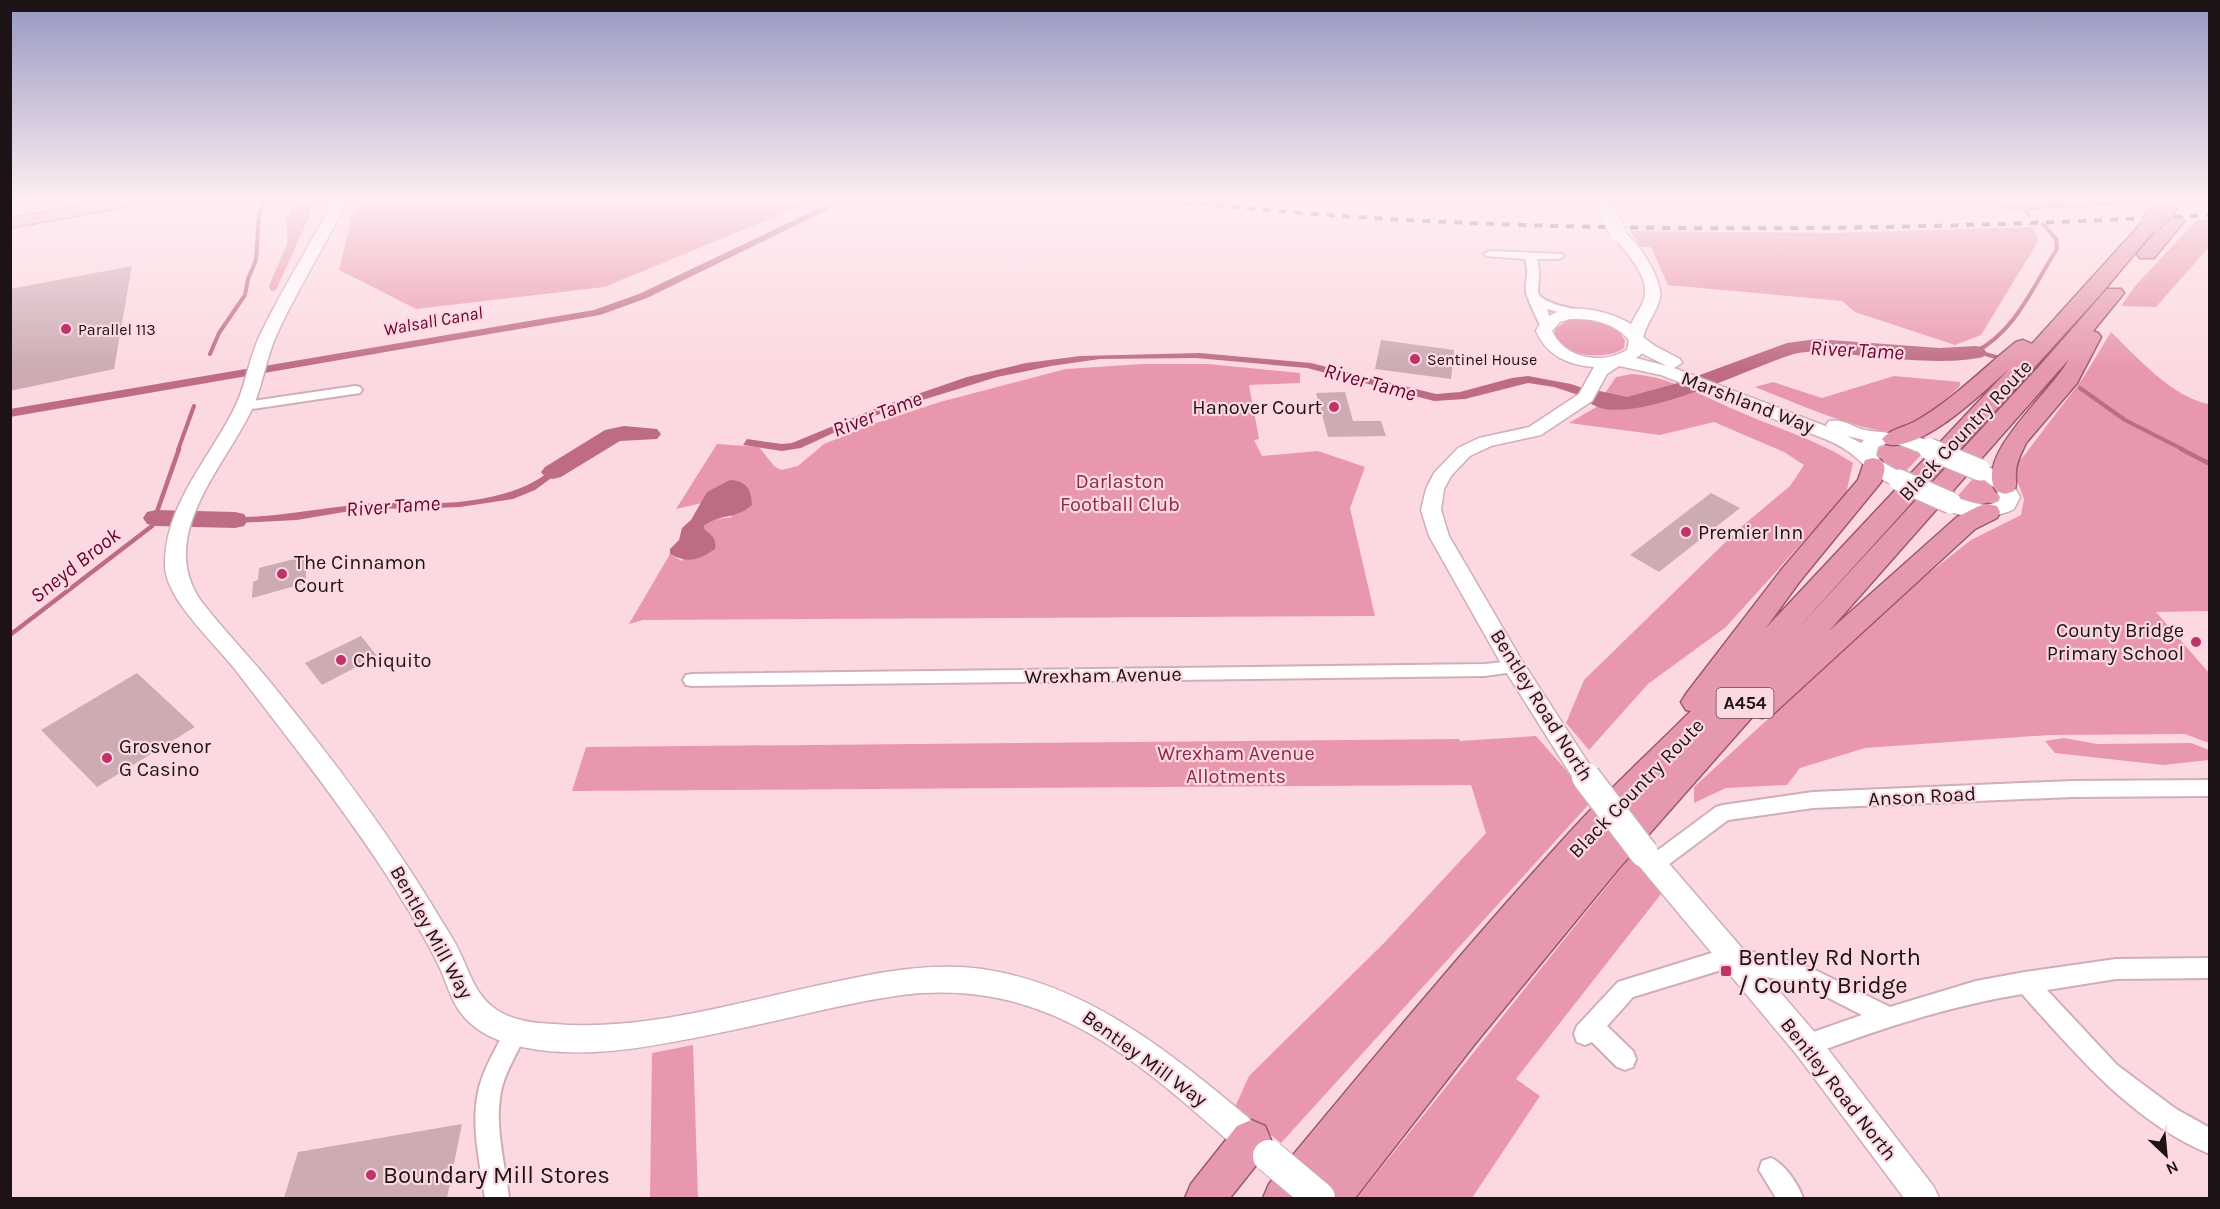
<svg xmlns="http://www.w3.org/2000/svg" width="2220" height="1209" viewBox="0 0 2220 1209" font-family="Karla,sans-serif">
<style>
.green{fill:#e997ad}
.water{fill:#be6c84}
.lines{fill:none;stroke-linecap:round;stroke-linejoin:round}
.stream-far1{stroke:#be6c84;stroke-width:4}
.stream{stroke:#be6c84;stroke-width:4.5}
.canal{fill:#be6c84;fill-rule:evenodd}
.river{fill:#be6c84;fill-rule:evenodd}
.building{fill:#ccabb3}
.minor-casing{stroke:#d0aeb6;stroke-width:4}
.tertiary-casing{stroke:#d0aeb6;stroke-width:3}
.primary-casing{stroke:#9b596b;stroke-width:2}
.trunk-casing{stroke:#9b596b;stroke-width:3}
.minor{fill:#fff;fill-rule:evenodd}
.tertiary{fill:#fff;fill-rule:evenodd}
.primary{fill:#ecb2c2;fill-rule:evenodd}
.trunk{fill:#e698ae;fill-rule:evenodd}
.rail{stroke:#4b3b3f;stroke-width:4;stroke-dasharray:8 8;stroke-linecap:butt}
.tertiary-bridge-far2-casing{stroke:#d0aeb6;stroke-width:18;stroke-linecap:butt}
.tertiary-bridge-far1-casing{stroke:#d0aeb6;stroke-width:24;stroke-linecap:butt}
.tertiary-bridge-casing{stroke:#d0aeb6;stroke-width:31;stroke-linecap:butt}
.secondary-bridge-casing{stroke:#d0aeb6;stroke-width:34;stroke-linecap:butt}
.trunk-bridge-casing{stroke:#9b596b;stroke-width:22;stroke-linecap:butt}
.tertiary-bridge-far2{stroke:#fff;stroke-width:16}
.tertiary-bridge-far1{stroke:#fff;stroke-width:21}
.tertiary-bridge{stroke:#fff;stroke-width:28}
.secondary-bridge{stroke:#fff;stroke-width:32}
.trunk-bridge{stroke:#e698ae;stroke-width:20}
.poi-dot{fill:#bf3369;stroke:#fcd9e1;stroke-width:2}
.labels{text-anchor:middle;stroke-width:4.5;stroke-linejoin:round;paint-order:stroke}
.far-poi-label{font-size:16px;fill:#1d1215;stroke:#fcd9e1;text-anchor:start}
.far-water-label{font-size:18px;font-style:italic;fill:#680030;stroke:#fcd9e1}
.shield{fill:#fcd9e1;stroke:#604e52;stroke-width:1.5}
.shield-label{font-size:18px;font-weight:bold;fill:#1d1215}
.street-label{font-size:20px;fill:#1d1215;stroke:#fcd9e1}
.poi-label{font-size:20px;fill:#1d1215;stroke:#fcd9e1;text-anchor:start}
.park-label{font-size:20px;fill:#8c284d;stroke:#fcd9e1}
.water-label{font-size:21px;font-style:italic;fill:#680030;stroke:#fcd9e1}
.near-poi-label{font-size:24px;fill:#1d1215;stroke:#fcd9e1;text-anchor:start}
</style>
<rect width="100%" height="100%" fill="#fcd9e1"/>
<g class="green">
<polygon points="293,201 313,201 310,215 276,290 271,291 269,286 287,244 287,220"/>
<polygon points="364,201 814,201 604,287 416,309 339,270 354,209"/>
<polygon points="2009,201 2162,201 2041,207 2025,211 1992,209"/>
<polygon points="2209,219 2209,247 2156,307 2121,306 2135,286 2196,221"/>
<polygon points="2033,227 2039,240 1981,335 1955,345 1855,312 1842,301 1668,285 1651,247 1641,247 1630,231 1834,233"/>
<path d="M 1581,319 C 1598,320 1618,324 1625,341 L 1624,348 C 1607,362 1552,356 1555,329 L 1567,321 Z"/>
<path d="M 2111,332 C 2137,357 2173,398 2209,404 L 2209,611 L 2156,612 L 2209,673 L 2209,743 L 2185,734 L 2050,735 L 1865,748 L 1800,768 L 1787,785 L 1726,788 L 1694,803 L 1694,787 L 1804,686 L 1878,613 L 1971,540 L 2021,515 L 2024,499 L 2013,470 L 2083,378 Z"/>
<polygon points="1142,364 1208,364 1300,373 1300,383 1249,385 1259,439 1254,440 1262,456 1318,451 1365,467 1350,508 1375,616 643,620 629,624 670,554 682,561 705,530 704,526 711,520 732,517 707,492 702,503 676,509 717,444 759,447 774,466 781,470 798,466 824,444 876,423 940,402 1066,369"/>
<path d="M 1632,374 C 1671,377 1705,397 1740,412 C 1778,429 1818,440 1853,463 L 1846,494 L 1726,627 L 1648,684 L 1589,750 L 1566,723 L 1584,680 L 1741,527 L 1790,486 L 1804,465 L 1784,452 L 1714,422 L 1660,435 L 1569,423 L 1603,403 L 1617,406 L 1628,401 L 1617,400 L 1603,396 L 1616,377 Z"/>
<path d="M 1894,376 L 1960,382 L 1960,386 C 1942,402 1925,424 1901,431 C 1876,439 1783,398 1755,387 L 1773,382 L 1822,398 Z"/>
<polygon points="1889,444 1903,445 1924,452 1901,476 1879,462 1876,454 1879,448"/>
<polygon points="1977,474 1998,490 2000,498 1998,501 1984,506 1955,499"/>
<polygon points="1536,736 1565,769 1590,803 1281,1143 1235,1107 1249,1076 1385,942 1486,833 1471,785 572,791 586,747 1459,739 1460,741"/>
<polygon points="2064,738 2097,744 2191,743 2209,750 2209,760 2163,765 2055,753 2045,741"/>
<polygon points="1632,855 1661,894 1516,1079 1540,1096 1472,1198 1357,1198"/>
<polygon points="693,1045 698,1198 650,1198 652,1053"/>
</g>
<g class="water">
<polygon points="1200,353 1311,363 1436,394 1460,392 1512,378 1528,376 1571,384 1617,400 1628,401 1631,408 1603,403 1554,387 1528,383 1465,399 1434,401 1307,368 1196,358 1100,359 1051,366 997,377 890,410 844,428 801,448 782,451 743,445 747,439 782,444 792,443 877,408 967,377 1026,363 1080,356"/>
<path d="M 629,428 L 652,429 L 649,434 L 630,437 L 593,451 L 565,468 L 535,490 L 513,499 L 460,507 L 411,509 L 368,508 L 297,520 L 196,525 L 200,516 C 259,522 315,508 373,503 C 394,502 416,504 437,503 C 464,503 494,498 518,489 C 558,475 586,431 629,428 Z"/>
<path d="M 730,480 C 747,481 751,489 752,505 C 735,520 720,513 704,526 L 705,530 C 712,535 717,540 715,549 C 699,560 688,564 670,554 L 670,549 L 679,540 L 682,528 L 691,520 L 707,492 Z"/>
</g>
<g class="lines">
<g class="stream-far1">
<polyline points="2029,215 2025,211 2041,207 2162,201"/>
<path d="M 1975,352 C 2016,331 2033,286 2057,249 L 2056,239 L 2043,224"/>
<polyline points="1978,352 1996,357"/>
<polyline points="210,354 219,333 245,295 248,279 256,260 259,214 266,201"/>
<polyline points="2080,388 2125,420 2184,450"/>
<polyline points="178,450 194,406"/>
</g>
<g class="stream">
<polyline points="2181,449 2210,464"/>
<polyline points="10,635 152,526 179,449"/>
</g>
<polygon class="canal" points="834,201 846,201 647,298 600,315 10,417 10,409 594,310 639,294"/>
<g class="river">
<path d="M 1816,339 L 1940,348 L 1975,346 L 1983,347 L 1986,352 L 1983,357 C 1939,367 1863,355 1816,351 C 1810,352 1803,352 1798,353 C 1758,362 1614,440 1584,397 L 1587,392 L 1595,390 L 1627,397 L 1678,383 L 1787,343 Z"/>
<polygon points="624,426 657,429 661,434 657,439 620,441 561,477 553,479 545,477 541,472 545,467 605,430"/>
<polygon points="156,510 235,512 244,514 248,520 244,526 235,528 156,526 147,524 143,518 147,512"/>
</g>
</g>
<g class="building">
<polygon points="132,266 114,369 10,391 10,289"/>
<polygon points="1381,340 1454,350 1451,379 1375,369"/>
<polygon points="1345,392 1353,421 1381,421 1386,436 1328,437 1316,393"/>
<polygon points="1711,493 1740,508 1659,572 1630,555"/>
<polygon points="306,556 306,583 252,598 253,582 258,580 259,568"/>
<polygon points="361,636 377,656 322,685 305,663"/>
<polygon points="137,673 195,727 97,787 41,730"/>
<polygon points="462,1124 447,1198 284,1198 298,1152"/>
</g>
<g class="lines">
<defs>
<g id="minor">
<path d="M 1490,251 L 1562,254 L 1564,256 L 1558,259 L 1537,259 C 1541,274 1538,277 1538,292 C 1539,303 1574,309 1584,311 L 1586,314 L 1580,318 L 1547,309 L 1552,325 L 1546,329 L 1542,328 C 1539,324 1526,295 1526,292 C 1525,278 1530,276 1525,259 L 1486,256 L 1484,254 Z"/>
<polygon points="355,386 360,387 362,390 360,393 245,410 238,406 245,402"/>
<polygon points="1514,661 1520,663 1523,667 1520,671 1485,676 692,686 686,685 683,680 686,675 692,674 1485,664"/>
<polygon points="2210,780 2210,796 2072,797 1813,808 1728,820 1660,871 1653,874 1646,871 1643,865 1646,859 1716,807 1723,805 1813,792 2072,781"/>
<path d="M 1731,947 L 1786,960 L 1815,970 L 1890,1007 L 1976,981 L 2025,972 L 2116,959 L 2210,958 L 2210,978 L 2116,979 L 2047,990 L 2117,1065 L 2176,1109 L 2210,1128 L 2210,1154 C 2132,1122 2076,1054 2022,994 C 1948,1006 1877,1030 1807,1056 L 1799,1053 L 1796,1045 L 1799,1037 L 1862,1015 L 1809,988 L 1731,967 L 1633,997 L 1607,1026 L 1633,1051 L 1636,1059 L 1633,1067 L 1625,1070 L 1617,1067 L 1592,1042 L 1585,1045 L 1577,1042 L 1574,1034 L 1577,1026 L 1618,982 Z"/>
<path d="M 516,1021 L 524,1025 L 527,1032 C 519,1050 507,1068 502,1087 C 493,1123 505,1162 509,1198 L 485,1198 C 480,1163 470,1123 479,1088 C 485,1065 498,1045 508,1025 Z"/>
<path d="M 1771,1158 C 1785,1164 1798,1184 1803,1198 L 1776,1198 L 1759,1170 L 1762,1161 Z"/>
</g>
<g id="tertiary">
<path d="M 333,201 L 347,201 C 325,246 298,288 277,334 C 266,358 263,384 253,407 C 226,466 155,535 201,601 C 221,627 244,651 266,677 C 329,754 390,834 441,920 C 448,931 456,943 461,955 C 471,976 476,996 497,1010 C 514,1021 534,1023 554,1024 C 645,1032 742,1001 830,983 C 879,972 932,962 982,969 C 1093,985 1179,1060 1262,1129 L 1266,1140 L 1262,1151 L 1251,1155 L 1240,1151 C 1137,1061 1050,977 902,995 C 837,1004 773,1023 709,1035 C 648,1047 584,1060 522,1047 C 502,1043 480,1034 466,1019 C 451,1004 447,982 438,964 C 414,916 384,869 353,826 C 315,772 274,720 234,668 C 215,645 193,624 177,599 C 171,588 165,578 165,565 C 164,507 208,460 233,411 C 246,387 248,360 260,335 C 282,289 310,246 333,201 Z"/>
<polygon points="1596,201 1610,201 1615,214 1613,217 1603,217"/>
<path d="M 1618,229 C 1634,233 1664,281 1660,298 C 1657,311 1647,323 1643,337 L 1655,346 L 1680,359 L 1682,363 L 1674,368 L 1828,427 L 1826,425 L 1829,421 C 1842,418 1853,427 1865,430 C 1884,434 1926,432 1938,449 L 1935,453 C 1916,458 1897,435 1878,447 L 1876,455 C 1884,467 1900,468 1908,480 L 1906,484 C 1882,490 1864,461 1846,450 C 1839,445 1832,442 1825,439 L 1661,375 L 1619,366 L 1607,374 L 1592,401 L 1541,435 L 1491,446 L 1470,456 L 1451,476 L 1444,489 L 1441,510 L 1449,536 L 1522,661 L 1587,761 L 1591,768 L 1587,775 L 1579,777 L 1571,775 L 1503,667 L 1429,536 L 1421,510 L 1426,489 L 1434,473 L 1458,448 L 1479,438 L 1529,427 L 1579,394 L 1594,367 C 1568,365 1547,356 1536,331 C 1552,297 1605,308 1631,324 C 1635,316 1641,308 1644,299 C 1651,275 1623,250 1611,233 ZM 1570,319 C 1592,318 1615,323 1629,340 L 1627,350 C 1602,365 1565,359 1552,331 L 1560,322 ZM 1643,353 L 1643,354 L 1667,366 L 1636,358 ZM 1847,436 L 1864,440 L 1861,443 Z"/>
<path d="M 1980,464 C 1998,469 2012,480 2020,497 L 2014,509 C 1996,519 1954,522 1941,503 L 1944,499 C 1963,494 1979,512 1999,501 L 2000,497 L 1995,488 L 1971,470 L 1973,466 Z"/>
<polygon points="1644,842 1653,845 1817,1035 1934,1187 1939,1198 1904,1198 1797,1055 1635,861 1631,853 1635,845"/>
</g>
<polygon id="primary" points="105,201 139,201 131,206 10,228 10,218"/>
<g id="trunk">
<polygon points="2175,216 2181,217 2184,221 2181,225 2154,258 2140,258 2137,254 2140,250 2169,217"/>
<path d="M 2152,217 L 2158,218 L 2161,222 L 2100,295 L 1789,638 L 2043,362 L 2107,289 L 2121,289 L 2124,293 L 2093,331 L 2098,333 L 2101,337 L 2077,383 L 2026,443 C 2022,452 2016,462 2016,472 C 2015,480 2018,484 2014,491 L 2005,494 L 1996,491 C 1973,455 2053,391 2069,359 L 1829,631 L 1957,517 L 1979,506 L 1988,504 L 1997,506 L 2000,512 L 1997,518 L 1975,529 L 1772,715 L 1762,718 L 1754,715 L 1620,867 L 1474,1045 L 1355,1198 L 1310,1198 L 1311,1196 L 1308,1198 L 1263,1198 L 1269,1184 C 1367,1066 1465,947 1568,834 C 1607,791 1650,752 1691,711 L 1686,710 L 1681,702 L 1686,694 L 1782,569 L 1858,480 L 1865,460 L 1873,458 L 1881,460 C 1887,468 1884,473 1881,482 L 1800,581 L 1765,629 L 2008,370 C 1982,393 1921,453 1886,444 L 1882,439 C 1889,430 1904,427 1914,422 C 1952,401 1982,369 2016,342 L 2023,340 L 2032,344 L 2146,218 Z"/>
<polygon points="1251,1120 1265,1126 1271,1140 1265,1154 1230,1198 1185,1198 1191,1184 1237,1126"/>
</g>
</defs>
<use href="#minor" class="minor-casing"/>
<use href="#tertiary" class="tertiary-casing"/>
<use href="#primary" class="primary-casing"/>
<use href="#trunk" class="trunk-casing"/>
<use href="#minor" class="minor"/>
<use href="#tertiary" class="tertiary"/>
<use href="#primary" class="primary"/>
<use href="#trunk" class="trunk"/>
<path class="rail" d="M 1167,201 C 1247,208 1327,216 1408,220 C 1675,234 1943,229 2210,215"/>
<defs>
<g id="tertiary-bridge-far2">
<polyline points="1608,214 1618,233"/>
<polyline points="1929,449 1932,450"/>
</g>
<g id="tertiary-bridge-far1">
<polyline points="1929,449 1980,470"/>
<polyline points="1899,480 1951,503"/>
<polyline points="1579,768 1587,778"/>
</g>
<polyline id="tertiary-bridge" points="1586,777 1644,853"/>
<polyline id="secondary-bridge" points="1269,1156 1319,1198"/>
<polyline id="trunk-bridge" points="2152,222 2171,201"/>
</defs>
<use href="#tertiary-bridge-far2" class="tertiary-bridge-far2-casing"/>
<use href="#tertiary-bridge-far1" class="tertiary-bridge-far1-casing"/>
<use href="#tertiary-bridge" class="tertiary-bridge-casing"/>
<use href="#secondary-bridge" class="secondary-bridge-casing"/>
<use href="#trunk-bridge" class="trunk-bridge-casing"/>
<use href="#tertiary-bridge-far2" class="tertiary-bridge-far2"/>
<use href="#tertiary-bridge-far1" class="tertiary-bridge-far1"/>
<use href="#tertiary-bridge" class="tertiary-bridge"/>
<use href="#secondary-bridge" class="secondary-bridge"/>
<use href="#trunk-bridge" class="trunk-bridge"/>
</g>
<linearGradient id="sky" x2="0" y2="1"><stop stop-color="#9797c0"/><stop offset="0.54" stop-color="#feeef2"/><stop offset="1" stop-color="#feeef2" stop-opacity="0"/></linearGradient>
<rect width="2220" height="370" fill="url(#sky)"/>
<g class="poi-dot">
<circle cx="66" cy="329" r="6"/>
<circle cx="1415" cy="359" r="6"/>
<circle cx="1334" cy="407" r="6"/>
<circle cx="1686" cy="532" r="6"/>
<circle cx="282" cy="574" r="6"/>
<circle cx="2196" cy="642" r="6"/>
<circle cx="341" cy="660" r="6"/>
<circle cx="107" cy="758" r="6"/>
<rect x="1720" y="965" width="12" height="12" rx="3"/>
<circle cx="371" cy="1175" r="6"/>
</g>
<g class="labels">
<g class="far-poi-label">
<text x="78" y="335">Parallel 113</text>
<text x="1427" y="365">Sentinel House</text>
</g>
<g class="far-water-label">
<text transform="translate(433 321) rotate(-10)" y="6">Walsall Canal</text>
</g>
<rect class="shield" x="1716.5" y="688" width="57" height="30" rx="4.5"/>
<g class="shield-label">
<text x="1745" y="709">A454</text>
</g>
<g class="street-label">
<text transform="translate(1748 402) rotate(21)" y="7">Marshland Way</text>
<text transform="translate(1965 430) rotate(-47)" y="7">Black Country Route</text>
<text transform="translate(1103 675) rotate(-1)" y="7">Wrexham Avenue</text>
<text transform="translate(1542 705) rotate(58)" y="7">Bentley Road North</text>
<text transform="translate(1636 788) rotate(-46)" y="7">Black Country Route</text>
<text transform="translate(1922 796) rotate(-3)" y="7">Anson Road</text>
<text transform="translate(432 932) rotate(61)" y="7">Bentley Mill Way</text>
<text transform="translate(1145 1058) rotate(36)" y="7">Bentley Mill Way</text>
<text transform="translate(1839 1089) rotate(52)" y="7">Bentley Road North</text>
</g>
<g class="poi-label">
<text x="1322" y="414" text-anchor="end">Hanover Court</text>
<text x="1698" y="539">Premier Inn</text>
<text x="294" y="569">The Cinnamon<tspan x="294" dy="23">Court</tspan></text>
<text x="2184" y="637" text-anchor="end">County Bridge<tspan x="2184" dy="23">Primary School</tspan></text>
<text x="353" y="667">Chiquito</text>
<text x="119" y="753">Grosvenor<tspan x="119" dy="23">G Casino</tspan></text>
</g>
<g class="park-label">
<text x="1120" y="488">Darlaston<tspan x="1120" dy="23">Football Club</tspan></text>
<text x="1236" y="760">Wrexham Avenue<tspan x="1236" dy="23">Allotments</tspan></text>
</g>
<g class="water-label">
<text transform="translate(1857 350) rotate(3)" y="7">River Tame</text>
<text transform="translate(1370 382) rotate(15)" y="7">River Tame</text>
<text transform="translate(877 414) rotate(-21)" y="7">River Tame</text>
<text transform="translate(393 506) rotate(-4)" y="7">River Tame</text>
<text transform="translate(75 565) rotate(-38)" y="7">Sneyd Brook</text>
</g>
<g class="near-poi-label">
<text x="1738" y="965">Bentley Rd North<tspan x="1738" dy="28">/ County Bridge</tspan></text>
<text x="383" y="1183">Boundary Mill Stores</text>
</g>
</g>
<rect width="2220" height="1209" fill="none" stroke="#1d1215" stroke-width="24"/>
<g transform="translate(2166 1155) rotate(154)" stroke="#fcd9e1" stroke-width="4.5" paint-order="stroke">
<path d="M0-4.5L10 22L0 15L-10 22Z" fill="#1d1215"/>
<text y="-9" font-size="16" font-weight="bold" text-anchor="middle" fill="#1d1215">N</text>
</g>
</svg>
